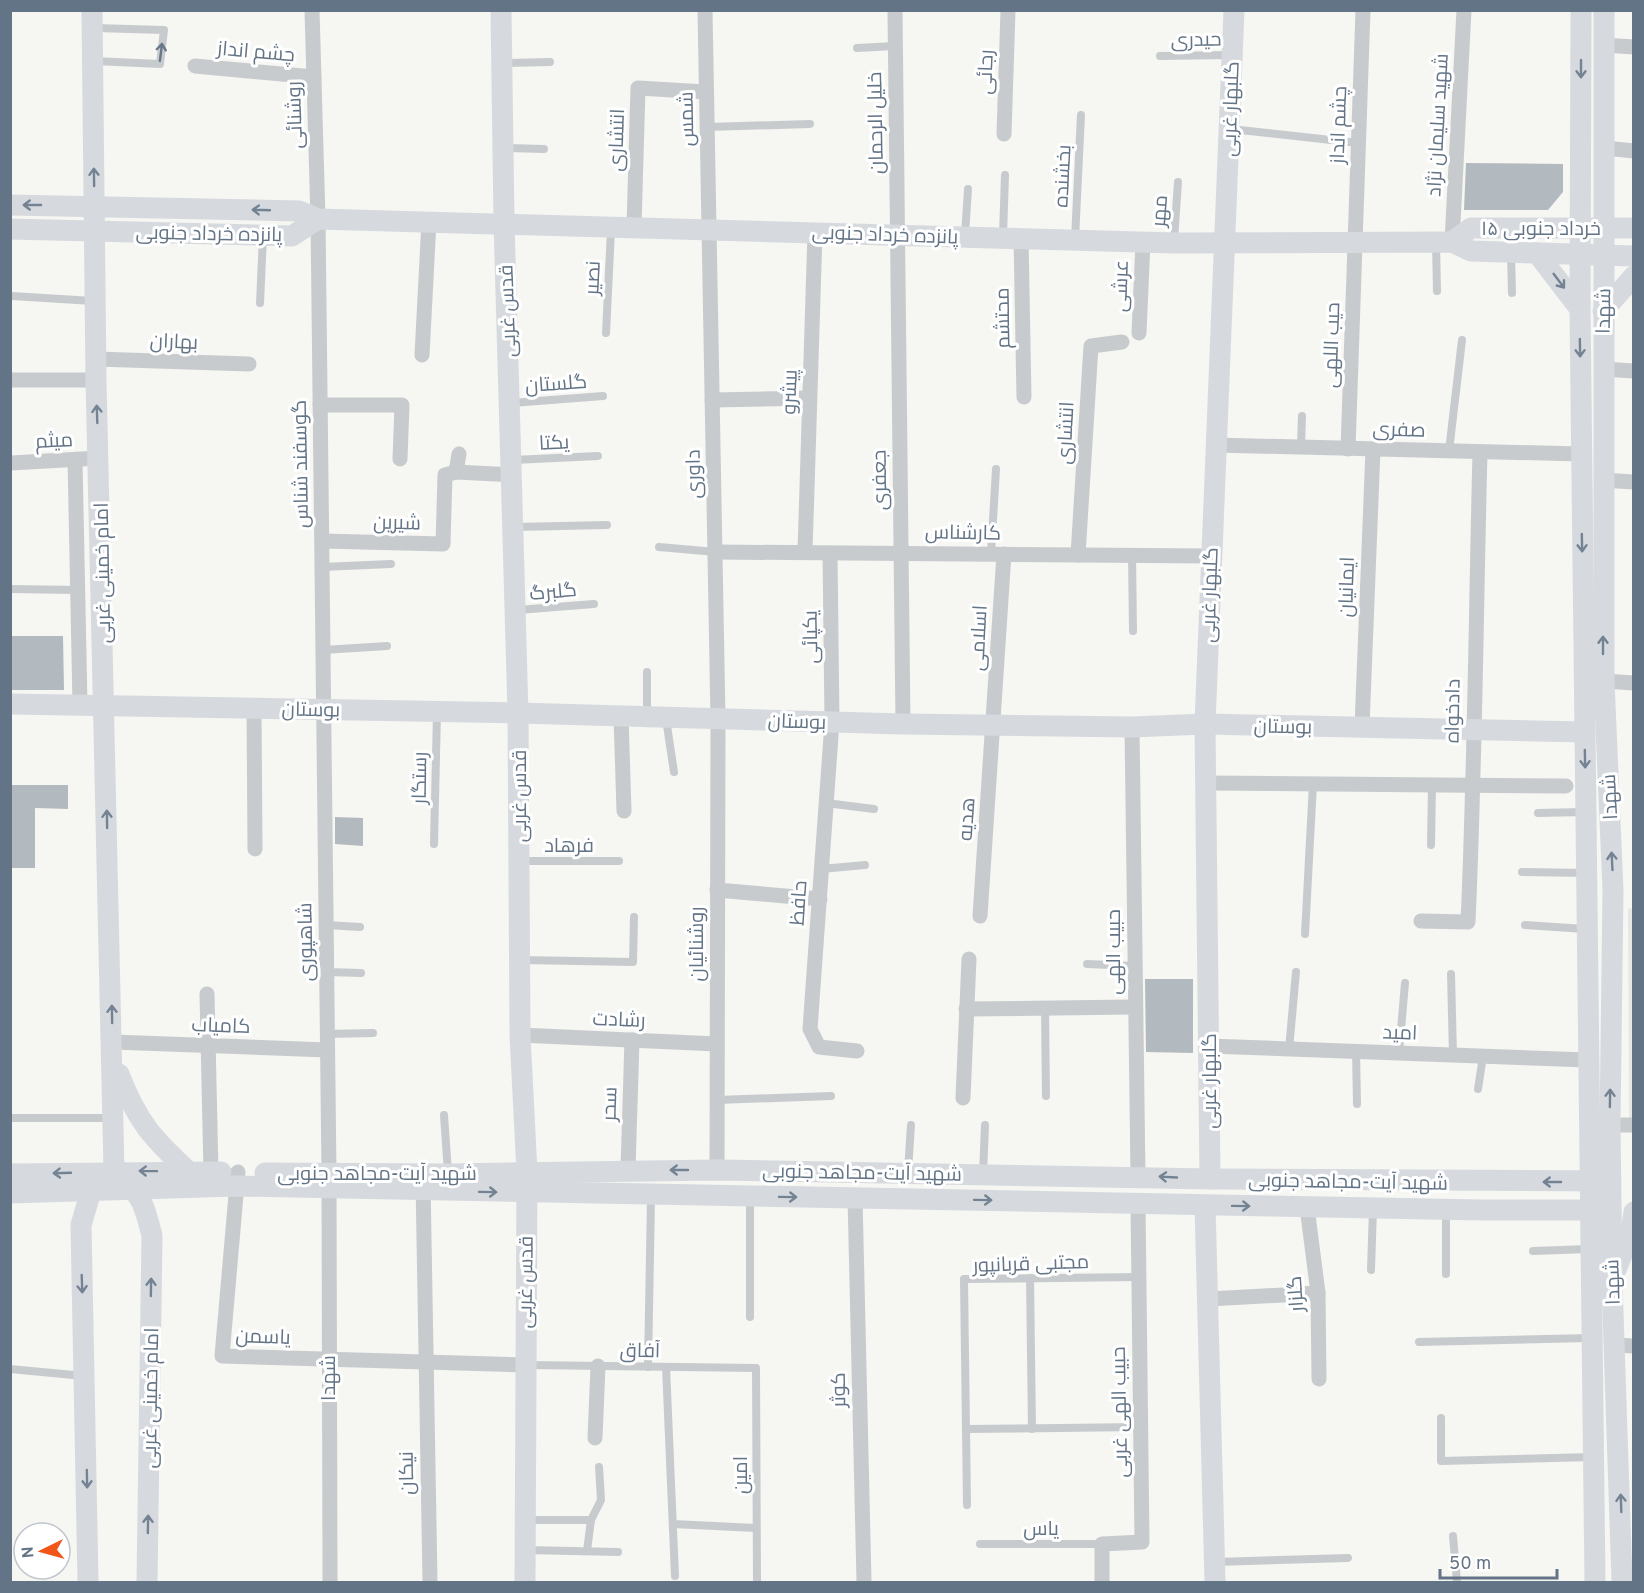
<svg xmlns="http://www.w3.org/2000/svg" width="1644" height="1593" viewBox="0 0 1644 1593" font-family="Overpass,Cairo,sans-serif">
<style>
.built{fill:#e7e8e6}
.building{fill:#b3babf}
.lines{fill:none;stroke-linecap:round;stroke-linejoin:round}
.lane{stroke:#c8cbce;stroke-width:8}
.street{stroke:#c8cbce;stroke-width:15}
.secondary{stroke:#d6dadf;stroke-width:21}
.oneway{stroke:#68788a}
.oneway2{stroke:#748393}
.labels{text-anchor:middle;stroke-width:6;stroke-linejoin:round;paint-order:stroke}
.street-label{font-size:20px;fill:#637486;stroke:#fff}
</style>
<rect width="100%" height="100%" fill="#f6f6f2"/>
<polygon class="built" points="1628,908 1634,909 1633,1121 1629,1121"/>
<g class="building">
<polygon points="1466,163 1563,164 1563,192 1548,210 1464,210"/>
<polygon points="10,636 63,636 64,690 10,690"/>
<polygon points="10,785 68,785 68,809 35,808 35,868 10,868"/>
<polygon points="335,817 363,818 363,846 335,844"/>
<polygon points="1145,979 1193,979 1193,1053 1146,1052"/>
</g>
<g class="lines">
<g class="lane">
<polyline points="857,48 895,46"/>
<polyline points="1160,56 1231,55"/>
<polyline points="94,61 160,64 164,30 95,28"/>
<polyline points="503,63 550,62"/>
<polyline points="707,127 810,124"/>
<polyline points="1231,129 1358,143"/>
<polyline points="505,148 544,149"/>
<polyline points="965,235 968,189"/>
<polyline points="1003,236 1005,175"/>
<polyline points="1075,239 1081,115"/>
<polyline points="1174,240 1178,182"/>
<polyline points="1436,243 1437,291"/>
<polyline points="1511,254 1512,293"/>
<polyline points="12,296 93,301"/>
<polyline points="260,303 263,236"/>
<polyline points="606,333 611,230"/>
<polyline points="512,403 603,396"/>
<polyline points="1301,447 1302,416"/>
<polyline points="1449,451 1462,340"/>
<polyline points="513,460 598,456"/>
<polyline points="515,527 607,525"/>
<polyline points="659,547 716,552"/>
<polyline points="991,554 996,469"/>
<polyline points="1132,555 1133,631"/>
<polyline points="322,567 391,564"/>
<polyline points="10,589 78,590"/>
<polyline points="518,610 594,604"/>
<polyline points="323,650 387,646"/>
<polyline points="647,716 647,672"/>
<polyline points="666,719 674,772"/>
<polyline points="826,803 874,809"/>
<polyline points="1538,813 1584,812"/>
<polyline points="434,844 437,713"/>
<polyline points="1431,845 1432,785"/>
<polyline points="522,861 619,861"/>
<polyline points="821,869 865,865"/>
<polyline points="1522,872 1585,873"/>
<polyline points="326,925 360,927"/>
<polyline points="1525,925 1585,929"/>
<polyline points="1305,934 1313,784"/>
<polyline points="521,960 633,962 634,917"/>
<polyline points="1087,964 1134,966"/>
<polyline points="326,972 361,973"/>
<polyline points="1451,974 1453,1055"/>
<polyline points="1045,1008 1046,1096"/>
<polyline points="327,1034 373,1033"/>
<polyline points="1289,1049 1296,972"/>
<polyline points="1356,1051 1357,1104"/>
<polyline points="1399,1053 1405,983"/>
<polyline points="1478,1089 1483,1056"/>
<polyline points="717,1100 831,1096"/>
<polyline points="444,1115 448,1173"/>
<polyline points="10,1118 110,1118"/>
<polyline points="908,1171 911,1125"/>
<polyline points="983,1174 985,1125"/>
<polyline points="1533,1251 1589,1249"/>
<polyline points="1371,1270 1373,1208"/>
<polyline points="1446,1274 1446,1211"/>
<polyline points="1030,1278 1032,1429"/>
<polyline points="750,1317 750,1198"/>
<polyline points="1419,1342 1590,1338"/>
<polyline points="528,1365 756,1368 757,1582"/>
<polyline points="648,1367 651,1197"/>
<polyline points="666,1367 675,1576"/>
<polyline points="10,1369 84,1376"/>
<polyline points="1441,1418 1441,1461 1592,1457"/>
<polyline points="966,1429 1141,1427"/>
<polyline points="967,1505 964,1279 1139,1277"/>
<polyline points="526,1520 591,1520"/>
<polyline points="673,1524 756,1528"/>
<polyline points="1453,1536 1457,1582"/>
<polyline points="980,1544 1102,1544"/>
<polyline points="526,1550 618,1552"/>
<polyline points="587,1551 591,1520 601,1500 599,1467"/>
<polyline points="1216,1562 1348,1558"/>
</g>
<g class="street">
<polyline points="312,10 318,219 329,1173 330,1582"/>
<polyline points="705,10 718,719 717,1170"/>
<polyline points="895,10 903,724"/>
<polyline points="1604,45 1634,47"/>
<polyline points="195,66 314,77"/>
<polyline points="1004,134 1008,10"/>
<polyline points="1605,148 1634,151"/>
<polyline points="634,226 638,88 706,92"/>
<polyline points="1021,238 1024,397"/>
<polyline points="1452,242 1464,10"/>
<polyline points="1139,333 1143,242"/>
<polyline points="422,355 429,221"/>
<polyline points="96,359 249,364"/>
<polyline points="1602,369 1634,371"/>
<polyline points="10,380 96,380"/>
<polyline points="712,400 809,398"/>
<polyline points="320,405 402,405 400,459"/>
<polyline points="1215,445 1581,454"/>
<polyline points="1348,449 1363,10"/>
<polyline points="75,460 80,705"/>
<polyline points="11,463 99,458"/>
<polyline points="456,472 513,475"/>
<polyline points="1602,480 1634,482"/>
<polyline points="322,541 443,544 445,475 456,472 459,454"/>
<polyline points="716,552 1210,556"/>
<polyline points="805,552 815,232"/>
<polyline points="830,553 832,722 810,1029 819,1047 857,1051"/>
<polyline points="1078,555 1091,346 1122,342"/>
<polyline points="1604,681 1634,683"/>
<polyline points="254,708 255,849"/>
<polyline points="621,716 624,811"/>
<polyline points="1132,727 1138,1176"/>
<polyline points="1362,727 1373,449"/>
<polyline points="1206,783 1566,786"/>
<polyline points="717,890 820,899"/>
<polyline points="980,916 1004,554"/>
<path d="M 1421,921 L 1468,922 C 1475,766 1476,609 1480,452"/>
<polyline points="207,994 211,1172"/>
<polyline points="966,1009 1134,1007"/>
<polyline points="520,1035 717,1044"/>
<polyline points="113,1042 327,1050"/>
<polyline points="1209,1046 1588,1060"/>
<polyline points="963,1098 969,959"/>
<polyline points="1610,1125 1634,1125"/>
<polyline points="628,1169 632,1040"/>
<polyline points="238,1172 222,1356 524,1365"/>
<polyline points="423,1180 430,1582"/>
<polyline points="855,1197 864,1582"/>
<polyline points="1307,1207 1318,1293 1319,1379"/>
<polyline points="1209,1299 1318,1293"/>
<polyline points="1615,1345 1634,1346"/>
<polyline points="595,1438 598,1366"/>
<polyline points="1102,1582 1102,1544 1142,1542 1138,1203"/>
</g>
<g class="secondary">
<path d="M 92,10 L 96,380 L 114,1171 C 141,1194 144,1202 152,1236 L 147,1582"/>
<polyline points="501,10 504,222 518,713 520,1035 527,1172 525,1582"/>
<polyline points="1581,10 1580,309 1595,1582"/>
<polyline points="1604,10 1604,681 1613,890 1610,1125 1612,1282 1622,1582"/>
<polyline points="10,205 299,211 318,219 1174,243 1452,242 1471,251 1634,256"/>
<polyline points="10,229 292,236 318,219"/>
<polyline points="1452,242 1471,228 1634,228"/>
<polyline points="1537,253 1580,309"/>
<polyline points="1603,311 1634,276"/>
<polyline points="10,704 518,713 903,724 1132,727 1205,724 1584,732"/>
<path d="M 119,1074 C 137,1121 152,1138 189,1172"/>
<polyline points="265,1173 448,1174 717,1170 1210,1179 1611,1181"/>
<polyline points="10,1174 221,1172"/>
<polyline points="1210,1179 1205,724 1234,10"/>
<polyline points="10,1193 236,1186 1483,1210 1611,1210"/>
<polyline points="1205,1205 1215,1582"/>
<polyline points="1616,1270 1631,1232 1634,1212"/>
<polyline points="88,1582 81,1225 91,1191 100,1183"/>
</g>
</g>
<defs><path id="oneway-shaft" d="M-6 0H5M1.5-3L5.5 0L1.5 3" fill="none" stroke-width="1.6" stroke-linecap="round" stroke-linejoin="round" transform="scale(1.5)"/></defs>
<use class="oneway" href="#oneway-shaft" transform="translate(161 52) rotate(-83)"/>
<g class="oneway2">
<use href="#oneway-shaft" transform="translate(1581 69) rotate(90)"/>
<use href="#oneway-shaft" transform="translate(94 177) rotate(-91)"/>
<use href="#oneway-shaft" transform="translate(32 205) rotate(-180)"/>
<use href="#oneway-shaft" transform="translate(261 210) rotate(-178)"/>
<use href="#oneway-shaft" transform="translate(1559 281) rotate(53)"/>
<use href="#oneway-shaft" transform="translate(1580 348) rotate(89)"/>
<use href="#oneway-shaft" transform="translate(97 414) rotate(-92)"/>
<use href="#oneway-shaft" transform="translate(1582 543) rotate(89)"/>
<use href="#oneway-shaft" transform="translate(1603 645) rotate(-90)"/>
<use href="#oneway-shaft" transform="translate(1585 759) rotate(89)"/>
<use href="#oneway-shaft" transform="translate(107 819) rotate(-91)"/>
<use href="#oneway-shaft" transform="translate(1612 861) rotate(-93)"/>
<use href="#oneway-shaft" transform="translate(112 1014) rotate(-91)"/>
<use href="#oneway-shaft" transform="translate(1610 1098) rotate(-89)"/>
<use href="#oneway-shaft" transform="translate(679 1170) rotate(-180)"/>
<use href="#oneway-shaft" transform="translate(148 1171) rotate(-179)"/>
<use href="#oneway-shaft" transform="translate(62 1173) rotate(178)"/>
<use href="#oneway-shaft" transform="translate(1168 1177) rotate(-177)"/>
<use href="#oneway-shaft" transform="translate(1552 1182) rotate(180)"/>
<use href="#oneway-shaft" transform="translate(488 1192) rotate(1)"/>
<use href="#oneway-shaft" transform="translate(788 1197) rotate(1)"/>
<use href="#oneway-shaft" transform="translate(983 1200) rotate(1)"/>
<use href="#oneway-shaft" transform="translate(1241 1206) rotate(1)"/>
<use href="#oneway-shaft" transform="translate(82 1284) rotate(88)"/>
<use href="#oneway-shaft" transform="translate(151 1287) rotate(-89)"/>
<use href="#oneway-shaft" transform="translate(87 1479) rotate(89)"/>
<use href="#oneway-shaft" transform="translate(1621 1503) rotate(-92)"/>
<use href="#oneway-shaft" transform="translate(148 1524) rotate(-89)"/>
</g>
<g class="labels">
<g class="street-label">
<text transform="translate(1196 39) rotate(-1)" y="7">حیدری</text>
<text transform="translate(256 51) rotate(5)" y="7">چشم انداز</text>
<text transform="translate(985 72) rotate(-88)" y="7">رجائی</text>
<text transform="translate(1230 109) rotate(-88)" y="7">گلبهار غربی</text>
<text transform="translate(294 115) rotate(-92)" y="7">روشنائی</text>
<text transform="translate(686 119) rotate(-91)" y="7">شمس</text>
<text transform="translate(875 123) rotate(-91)" y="7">خلیل الرحمان</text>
<text transform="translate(1338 125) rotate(-88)" y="7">چشم انداز</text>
<text transform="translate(1437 125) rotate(-87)" y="7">شهید سلیمان نژاد</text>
<text transform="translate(616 140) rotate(-88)" y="7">انتشاری</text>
<text transform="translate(1062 176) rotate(-87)" y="7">بخشنده</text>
<text transform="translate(1159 211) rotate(-86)" y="7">مهر</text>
<text x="1541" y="235">۱۵ خرداد جنوبی</text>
<text transform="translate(209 233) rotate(1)" y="7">پانزده خرداد جنوبی</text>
<text transform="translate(885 234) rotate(2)" y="7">پانزده خرداد جنوبی</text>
<text transform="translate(592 278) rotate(-87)" y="7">نصیر</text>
<text transform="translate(1120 286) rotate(-88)" y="7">عرشی</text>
<text transform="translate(507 311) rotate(-92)" y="7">قدس غربی</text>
<text transform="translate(1603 311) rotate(-89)" y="7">شهدا</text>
<text transform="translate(1002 318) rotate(-91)" y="7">محتشم</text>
<text transform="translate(174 341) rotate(2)" y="7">بهاران</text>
<text transform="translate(1331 345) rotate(-88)" y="7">حیب اللهی</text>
<text transform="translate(556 383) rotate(-4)" y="7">گلستان</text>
<text transform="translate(789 392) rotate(-88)" y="7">پیشرو</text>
<text transform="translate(1399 429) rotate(2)" y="7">صفری</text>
<text transform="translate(1065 433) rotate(-87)" y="7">انتشاری</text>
<text transform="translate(54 440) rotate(-3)" y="7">میثم</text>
<text transform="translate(554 442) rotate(-3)" y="7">یکتا</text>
<text transform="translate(300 464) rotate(-91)" y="7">گوسفند شناس</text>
<text transform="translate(693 474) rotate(-91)" y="7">داوری</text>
<text transform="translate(879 480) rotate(-91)" y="7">جعفری</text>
<text transform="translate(397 522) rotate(1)" y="7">شیرین</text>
<text transform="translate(963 532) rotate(1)" y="7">کارشناس</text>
<text transform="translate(102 573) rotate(-91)" y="7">امام خمینی غربی</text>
<text transform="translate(1346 587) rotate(-88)" y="7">ایمانیان</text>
<text transform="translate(553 591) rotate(-5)" y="7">گلبرگ</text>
<text transform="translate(1209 595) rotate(-88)" y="7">گلبهار غربی</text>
<text transform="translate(810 637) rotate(-91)" y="7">یکپائی</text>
<text transform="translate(978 638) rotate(-87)" y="7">اسلامی</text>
<text transform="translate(311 709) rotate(1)" y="7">بوستان</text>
<text transform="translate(1452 711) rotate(-89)" y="7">دادخواه</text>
<text transform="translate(797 721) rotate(2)" y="7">بوستان</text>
<text transform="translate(1283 726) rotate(1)" y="7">بوستان</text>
<text transform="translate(419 778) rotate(-89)" y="7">رستگار</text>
<text transform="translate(519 796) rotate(-90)" y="7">قدس غربی</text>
<text transform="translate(1609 797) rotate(-93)" y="7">شهدا</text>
<text transform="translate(966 819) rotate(-86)" y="7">هدیه</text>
<text x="569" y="852">فرهاد</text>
<text transform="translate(798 903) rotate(-86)" y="7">حافظ</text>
<text transform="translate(305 942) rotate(-91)" y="7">شاهپوری</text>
<text transform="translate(696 944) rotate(-90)" y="7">روشنائیان</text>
<text transform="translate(1113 952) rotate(-90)" y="7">حبیب الهی</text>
<text transform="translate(619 1019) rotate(2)" y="7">رشادت</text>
<text transform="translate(221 1025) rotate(2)" y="7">کامیاب</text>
<text transform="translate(1400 1032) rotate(2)" y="7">امید</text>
<text transform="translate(1209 1081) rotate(-90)" y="7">گلبهار غربی</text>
<text transform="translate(609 1104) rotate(-88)" y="7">سحر</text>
<text transform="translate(862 1172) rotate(1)" y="7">شهید آیت-مجاهد جنوبی</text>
<text x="377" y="1180">شهید آیت-مجاهد جنوبی</text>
<text transform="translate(1348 1181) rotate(1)" y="7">شهید آیت-مجاهد جنوبی</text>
<text transform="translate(1031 1263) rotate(-2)" y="7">مجتبی قربانپور</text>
<text transform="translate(525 1282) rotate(-89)" y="7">قدس غربی</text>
<text transform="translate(1612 1282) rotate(-92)" y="7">شهدا</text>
<text transform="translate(1295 1294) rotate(-94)" y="7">گلزار</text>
<text transform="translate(263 1336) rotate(2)" y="7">یاسمن</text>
<text transform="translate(640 1350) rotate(1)" y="7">آفاق</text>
<text transform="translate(328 1378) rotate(-90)" y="7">شهدا</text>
<text transform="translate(838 1390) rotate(-91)" y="7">کوثر</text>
<text transform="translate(150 1398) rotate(-89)" y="7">امام خمینی غربی</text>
<text transform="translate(1119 1412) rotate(-91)" y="7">حبیب الهی غربی</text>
<text transform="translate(406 1473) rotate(-91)" y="7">نیکان</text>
<text transform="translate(740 1475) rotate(-90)" y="7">امین</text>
<text x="1041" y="1535">یاس</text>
</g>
</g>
<rect width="1644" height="1593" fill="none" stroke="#637486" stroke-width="24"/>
<g transform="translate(42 1551) rotate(265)"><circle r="28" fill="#ffffff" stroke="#c1c7cf" stroke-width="1.5"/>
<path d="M0-4.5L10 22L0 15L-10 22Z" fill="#f15618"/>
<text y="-9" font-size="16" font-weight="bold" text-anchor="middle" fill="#637486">N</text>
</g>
<path d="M1440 1569v9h117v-9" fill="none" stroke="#637486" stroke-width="3"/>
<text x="1449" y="1569" font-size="18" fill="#637486" stroke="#ffffff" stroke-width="4.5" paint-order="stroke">50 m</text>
</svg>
